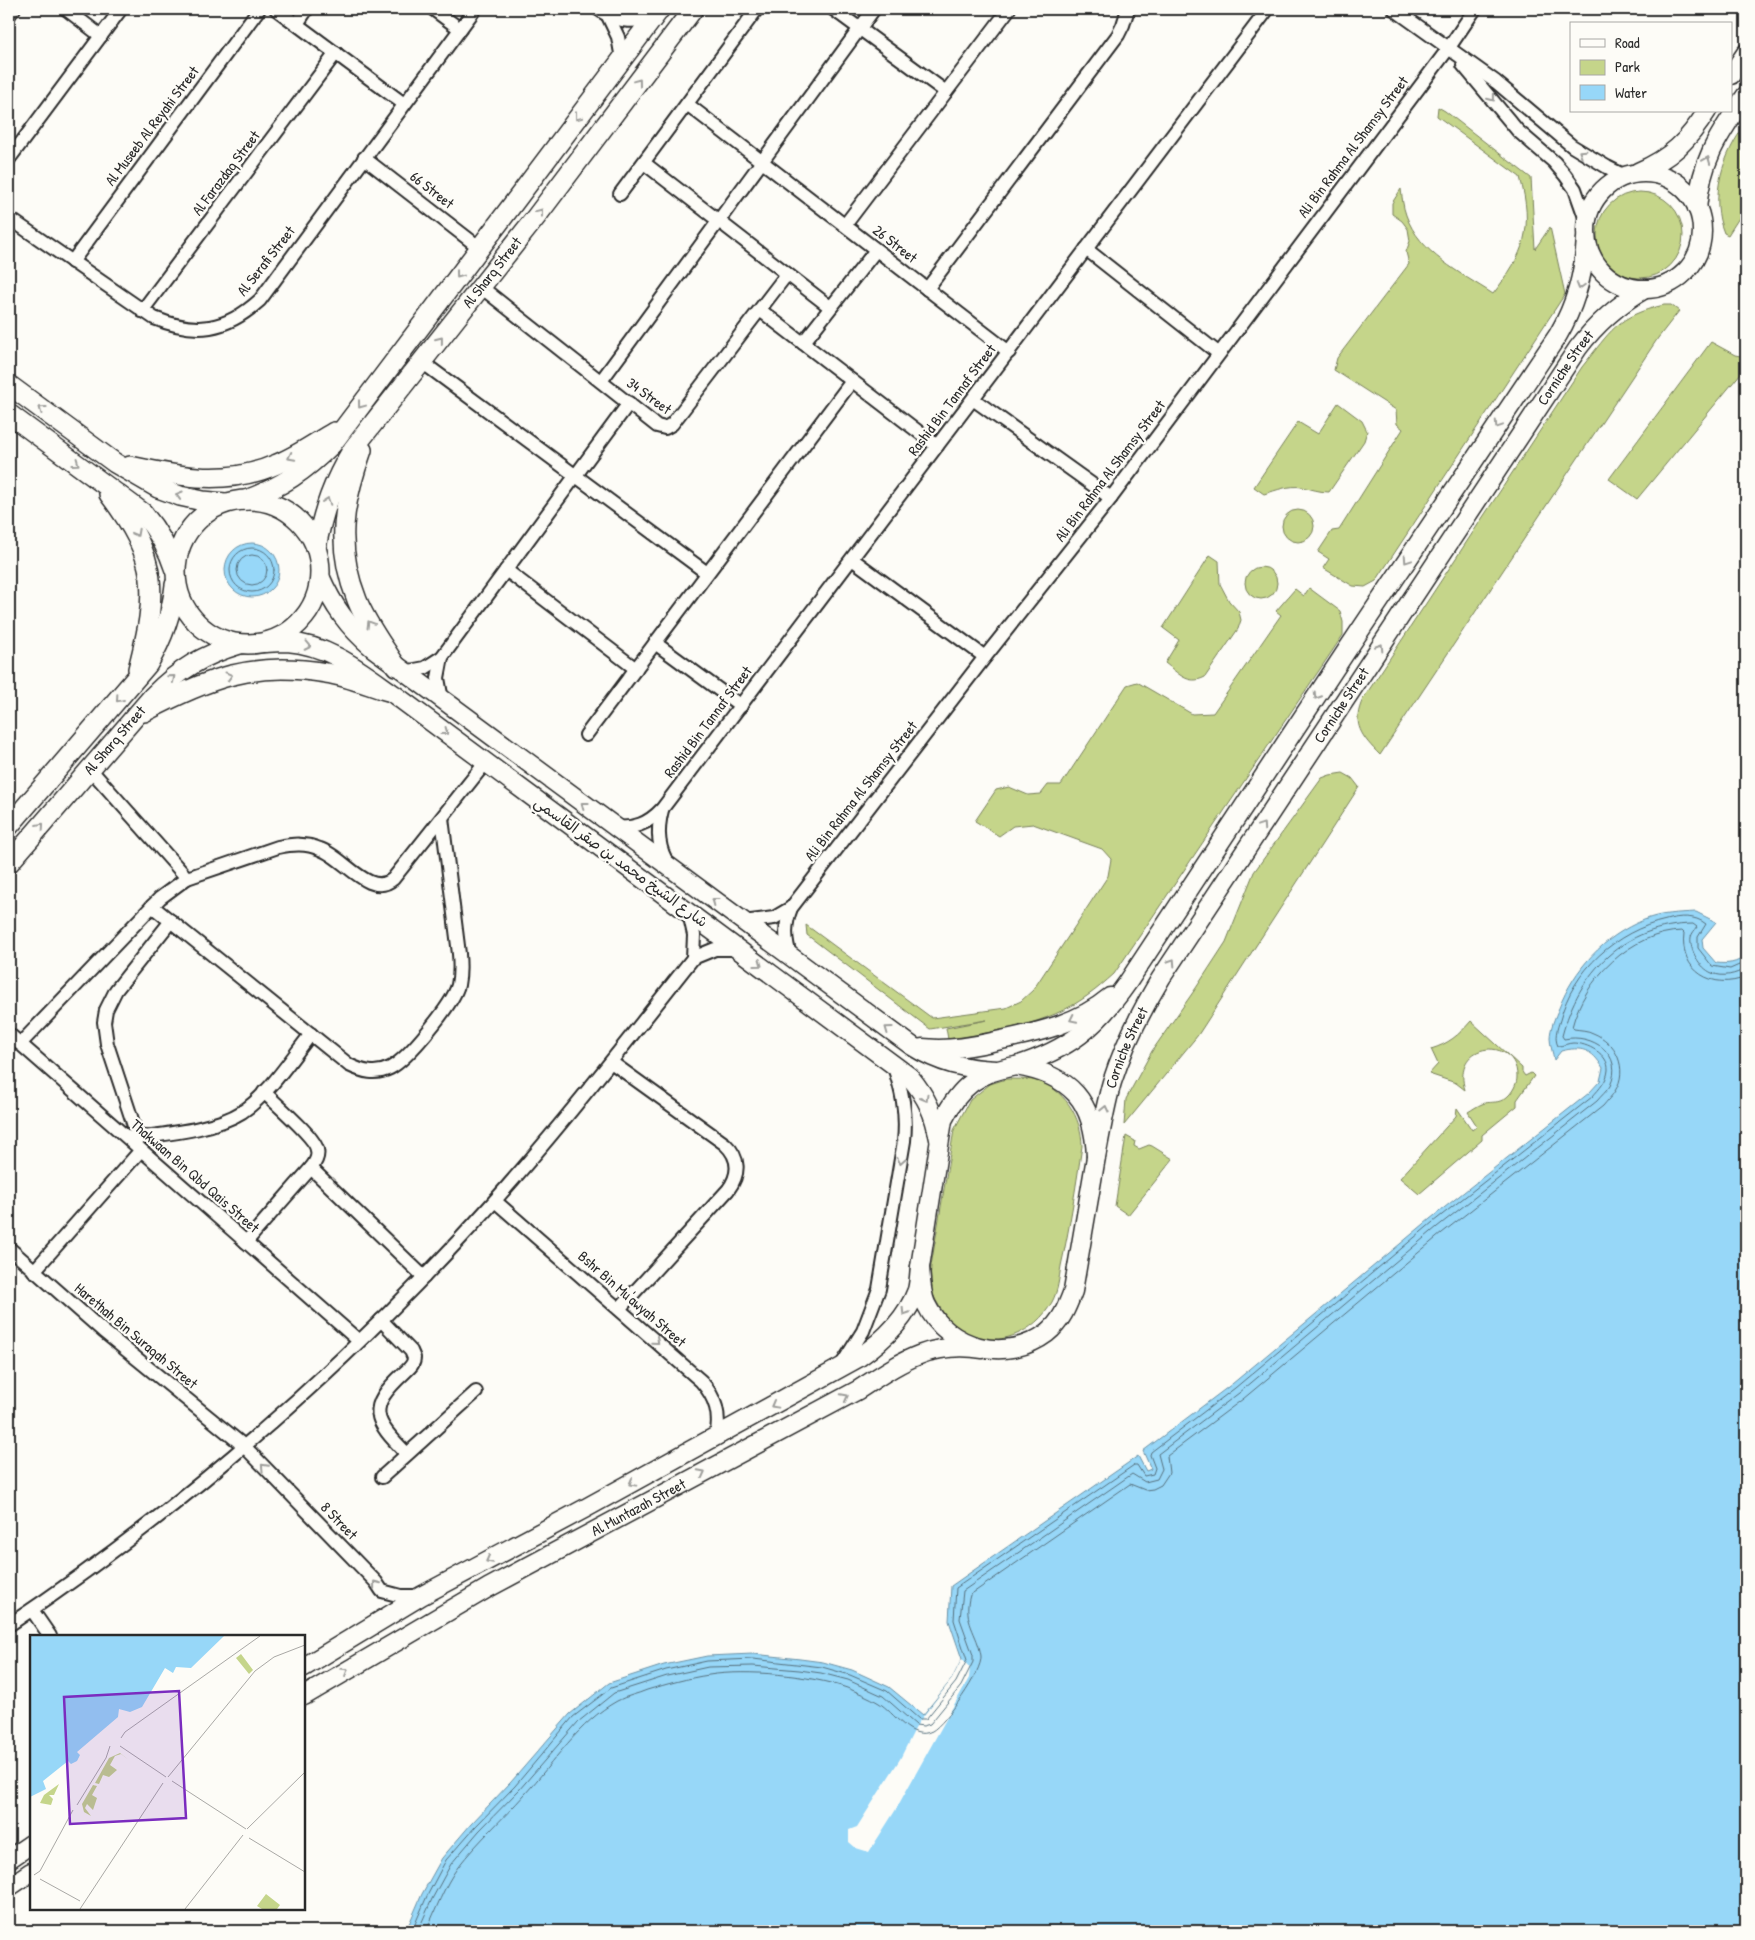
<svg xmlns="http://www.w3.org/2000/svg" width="1755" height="1940" viewBox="0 0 1755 1940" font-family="'Patrick Hand','Playpen Sans Arabic',sans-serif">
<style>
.green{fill:#c5d58a;stroke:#78805a}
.water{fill:#97d7f8;stroke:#6c92a6}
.pier{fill:#fdfcf7}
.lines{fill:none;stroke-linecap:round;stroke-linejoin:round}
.shore{stroke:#56707d;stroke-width:1}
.street-casing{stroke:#2b2b2b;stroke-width:16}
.secondary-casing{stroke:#2b2b2b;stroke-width:21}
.primary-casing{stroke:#2b2b2b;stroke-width:22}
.street{stroke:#fdfcf7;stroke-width:12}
.secondary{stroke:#fdfcf7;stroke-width:18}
.primary{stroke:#fdfcf7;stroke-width:19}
.oneway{stroke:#9e9e9b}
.labels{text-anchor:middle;stroke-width:4.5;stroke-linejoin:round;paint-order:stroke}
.street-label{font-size:15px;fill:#2b2b2b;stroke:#fdfcf7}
.inset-road{fill:none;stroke:#a9a8a5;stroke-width:1}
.view{fill:#7b2cbf;fill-opacity:0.15;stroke:#7b2cbf;stroke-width:2.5}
.inset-edge{fill:none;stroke:#2b2b2b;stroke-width:2.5}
</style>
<rect width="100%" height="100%" fill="#fdfcf7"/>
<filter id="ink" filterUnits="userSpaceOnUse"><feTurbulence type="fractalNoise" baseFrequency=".02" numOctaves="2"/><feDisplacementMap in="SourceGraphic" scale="10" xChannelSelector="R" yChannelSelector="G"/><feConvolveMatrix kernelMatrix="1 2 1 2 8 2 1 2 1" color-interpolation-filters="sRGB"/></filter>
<g filter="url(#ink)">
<g class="green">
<path d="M 1438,107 L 1445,111 L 1531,178 L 1535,249 L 1550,227 L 1565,294 L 1376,581 L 1365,587 L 1353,586 L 1323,568 L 1329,559 L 1318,552 L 1332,531 L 1339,530 L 1403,429 L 1397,424 L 1396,410 L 1334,370 L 1337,358 L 1409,264 L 1406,252 L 1410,241 L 1408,229 L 1402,221 L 1392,214 L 1392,203 L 1401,189 C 1402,197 1403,207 1406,215 C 1419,253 1461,273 1493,294 C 1525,253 1534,229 1520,177 L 1437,116 Z"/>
<path d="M 1746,124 L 1746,207 L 1728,235 L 1724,233 C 1709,197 1723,153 1746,124 Z"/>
<circle cx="1640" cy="235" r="43"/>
<path d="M 1664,305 L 1671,305 L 1679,311 L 1658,338 L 1380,755 C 1362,737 1351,724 1363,699 L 1582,367 C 1611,331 1616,316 1664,305 Z"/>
<polygon points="1711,342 1735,355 1746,357 1746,367 1637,499 1609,479"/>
<path d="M 1338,403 L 1362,421 L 1367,431 L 1364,441 L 1329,492 C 1319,492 1312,489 1302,487 C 1289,485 1277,490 1264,494 L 1254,487 L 1298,422 L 1318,434 Z"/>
<circle cx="1298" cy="526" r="16"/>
<path d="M 1210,555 L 1219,561 L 1220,584 L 1229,601 L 1239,612 L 1241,620 L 1238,629 L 1205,677 C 1188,686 1178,673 1165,663 L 1179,640 L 1163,628 Z"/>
<circle cx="1261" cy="583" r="16"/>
<path d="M 1309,588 L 1340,611 L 1343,622 L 1343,635 L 1114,974 C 1105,982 1096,990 1087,996 C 1047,1025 996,1032 948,1039 L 946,1028 L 987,1020 L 930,1029 L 807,935 L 806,925 L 932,1018 L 1006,1008 L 1021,1001 L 1033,990 L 1108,876 L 1111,859 L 1102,849 L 1033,824 L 1013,826 L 999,836 L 975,821 L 996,790 L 1009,787 L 1028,795 L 1041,794 L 1048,785 L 1061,785 L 1127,685 L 1137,682 L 1192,714 L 1213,713 L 1281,615 L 1276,611 L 1295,589 L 1304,596 Z"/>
<polygon points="1343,773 1352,778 1359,787 1198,1035 1124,1125 1126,1099 1152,1051 1196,988 1226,942 1254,872 1322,778 1330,775"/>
<path d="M 1471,1021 L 1522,1068 L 1522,1072 L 1525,1076 L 1531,1073 L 1534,1076 L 1517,1100 L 1517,1106 L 1482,1135 L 1482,1140 L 1419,1194 L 1400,1178 L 1456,1116 L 1457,1108 L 1472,1130 L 1477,1126 L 1468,1112 C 1473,1109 1477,1106 1482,1104 C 1492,1100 1499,1106 1510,1094 C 1514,1089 1517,1083 1517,1077 C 1518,1036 1450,1040 1465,1090 L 1456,1083 L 1429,1074 L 1438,1064 L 1431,1049 C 1448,1044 1459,1035 1471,1021 Z"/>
<path d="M 1006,1079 C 1015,1079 1026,1079 1034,1080 C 1064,1087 1082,1118 1082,1146 C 1076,1186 1070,1226 1061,1266 C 1059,1278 1058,1291 1052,1302 C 1035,1333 997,1349 964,1334 C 956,1330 947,1319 943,1312 C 938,1304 933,1297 931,1288 C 929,1281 931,1273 931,1266 L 954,1130 L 970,1100 L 990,1084 Z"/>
<polygon points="1126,1136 1135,1141 1134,1146 1139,1149 1149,1145 1152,1146 1173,1159 1128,1215 1115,1206"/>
</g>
<g class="water">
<circle cx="252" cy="570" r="27"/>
<path d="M 1696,912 L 1716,922 L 1702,939 L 1703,948 L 1716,963 C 1727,964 1737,964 1746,955 L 1746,1931 L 406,1931 L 422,1894 L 442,1858 L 471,1824 L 511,1782 L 570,1714 L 609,1683 L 664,1665 L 707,1656 L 753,1654 L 800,1659 L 823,1662 L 852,1670 L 889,1687 L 923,1715 L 952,1679 L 962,1659 L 949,1621 L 951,1586 L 1138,1456 L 1146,1471 L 1151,1469 L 1143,1451 L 1232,1384 L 1430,1219 L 1589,1093 L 1600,1081 L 1603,1068 C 1592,1049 1581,1046 1561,1051 L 1554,1060 C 1553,1053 1550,1045 1550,1038 C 1550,1029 1555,1017 1559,1008 C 1574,969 1604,936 1644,920 C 1660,913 1679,913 1696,912 Z"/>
</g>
<polygon class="pier" points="962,1659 970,1668 969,1678 895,1811 869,1852 856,1848 849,1842 849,1830 857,1827 900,1759 918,1723 952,1679"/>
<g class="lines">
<g class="shore">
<circle cx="252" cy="570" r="22"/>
<circle cx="252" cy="570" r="15"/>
<path d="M 412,1931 L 427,1896 L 446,1860 L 475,1827 L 515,1786 L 573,1717 L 611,1688 L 666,1670 L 707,1661 L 753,1659 L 822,1667 L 850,1675 L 887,1691 L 919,1719 L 926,1719 L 956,1682 L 967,1660 L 954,1620 L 956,1588 L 1134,1465 L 1137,1465 L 1144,1476 L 1153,1474 L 1155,1468 L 1150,1455 L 1151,1452 L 1235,1388 L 1433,1222 L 1592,1097 C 1600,1088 1607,1081 1608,1070 C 1609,1054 1587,1043 1573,1043 C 1568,1043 1563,1046 1558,1046 C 1554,1038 1557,1029 1560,1020 C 1573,970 1616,931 1666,920 C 1679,916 1695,915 1706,924 L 1698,937 L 1698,948 L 1712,966 L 1730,969 L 1746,962"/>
<path d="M 418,1931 L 432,1899 L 451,1864 L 479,1831 L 519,1790 L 578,1722 L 614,1693 L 667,1676 L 708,1667 L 753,1666 L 799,1670 L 821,1673 L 848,1680 L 883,1696 L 916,1725 L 923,1726 L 930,1724 L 961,1686 L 973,1662 L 973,1655 L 960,1619 L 963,1591 L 1132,1474 L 1145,1482 L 1157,1479 L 1162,1469 L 1158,1454 L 1239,1393 L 1437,1227 L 1597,1101 C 1601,1096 1607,1091 1610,1086 C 1625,1054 1592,1033 1564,1039 L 1562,1036 C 1579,971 1624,925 1693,924 L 1697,927 C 1695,930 1692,933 1691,937 C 1689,950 1700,968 1712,973 C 1724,978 1735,974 1746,969"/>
<path d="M 426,1931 C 436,1910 444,1886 458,1867 C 478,1841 503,1819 525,1794 C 554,1762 579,1722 617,1701 C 626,1696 638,1694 647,1690 C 667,1684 688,1678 709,1675 C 746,1669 811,1675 847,1688 C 857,1692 870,1697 879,1703 C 894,1712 911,1742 932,1731 C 945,1724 983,1671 981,1656 C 978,1633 962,1622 970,1595 L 1130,1484 L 1145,1490 L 1153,1489 L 1161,1485 L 1169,1473 L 1167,1456 L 1243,1399 L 1442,1233 L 1603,1106 C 1607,1101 1612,1096 1615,1091 C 1629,1069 1616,1042 1593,1033 C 1588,1030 1580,1030 1574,1029 L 1572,1027 C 1584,979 1631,932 1682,931 L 1684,933 C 1679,971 1713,991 1746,977"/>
</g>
<defs>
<g id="street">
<polyline points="66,9 101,36"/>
<polyline points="276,9 404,104"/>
<polyline points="433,9 460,29"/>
<path d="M 598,9 C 615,22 632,23 652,18"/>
<polyline points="833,9 946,92"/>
<polyline points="1394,9 1496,82 1572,146 1607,167 1625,176"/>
<polyline points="9,15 14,9"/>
<polyline points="608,16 618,37 622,59"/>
<polyline points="297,24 307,9"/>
<polyline points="1463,65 1518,131 1554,162 1565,175 1575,189 1586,220"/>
<polyline points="687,104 1009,352"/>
<polyline points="364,158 480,248"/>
<polyline points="9,159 121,9"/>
<polyline points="644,163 830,307"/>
<polyline points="620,194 757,9"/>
<path d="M 9,218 L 154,318 C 196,335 226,331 260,300 L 475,9"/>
<polyline points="845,225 1009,9"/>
<polyline points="1086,249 1218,353"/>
<polyline points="72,262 259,9"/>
<polyline points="481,287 657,426 665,428 672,424 787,274"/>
<polyline points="927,289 1118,35 1123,25 1128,9"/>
<polyline points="760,310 937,446"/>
<polyline points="142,311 336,53"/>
<polyline points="803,343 876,250"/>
<polyline points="422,362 707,573"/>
<polyline points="601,381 874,9"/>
<polyline points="973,399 1111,498"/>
<polyline points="852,559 985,657"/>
<polyline points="506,570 636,669"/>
<polyline points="655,643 741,706"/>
<polyline points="404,672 425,668 442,657 629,403"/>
<polyline points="442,700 438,678 442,657"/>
<polyline points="586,735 852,381"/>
<polyline points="90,769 187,878"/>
<path d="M 662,810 C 657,829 657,848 669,865"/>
<path d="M 615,827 C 634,829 648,824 662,809 L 1268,9"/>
<path d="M 152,906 L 349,1065 C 363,1072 376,1075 390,1068 C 408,1059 453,1004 458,985 C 460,975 460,965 459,954 L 442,818"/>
<polyline points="689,913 694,935 693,958"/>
<polyline points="743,922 774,918 791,908"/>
<path d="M 791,958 C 785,940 784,926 791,908 L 985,657 L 1111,498 L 1448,49 L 1475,9"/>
<polyline points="9,1034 359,1341"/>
<path d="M 20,1044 L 160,898 L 187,878 L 278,847 C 293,844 306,843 320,849 C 343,856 370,899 393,879 L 486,762"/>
<path d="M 611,1062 L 725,1144 C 740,1158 740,1174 728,1190 L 619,1309"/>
<polyline points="138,1138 107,1044 104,1022 106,1010 116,990 171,921"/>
<path d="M 130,1139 C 163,1134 214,1130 242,1112 C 270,1093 290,1060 311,1034"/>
<polyline points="311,1168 424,1277"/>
<path d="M 495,1201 L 701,1381 C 716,1398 721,1415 716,1437"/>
<path d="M 246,1242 L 311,1168 C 315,1163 319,1157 317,1150 C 316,1138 275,1103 264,1092"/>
<polyline points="9,1248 103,1331 244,1446 376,1582 382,1591 401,1596 419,1596"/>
<polyline points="34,1271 141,1150"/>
<path d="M 381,1320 L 411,1351 L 414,1358 C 414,1365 409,1368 404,1373 C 366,1408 373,1420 407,1454"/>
<path d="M 841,1366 L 863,1331 L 879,1289 L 904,1141 C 907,1113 902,1090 893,1064"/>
<polyline points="382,1477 476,1392"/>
<polyline points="32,1610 50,1636"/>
<path d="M 9,1625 C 173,1515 324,1385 459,1240 C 542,1151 617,1054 693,958 L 715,949 L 739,949"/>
</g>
<g id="secondary">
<polyline points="1731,75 1746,53"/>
<path d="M 1638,172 C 1671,158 1688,141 1707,111"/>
<circle cx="1644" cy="231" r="58"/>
<path d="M 1697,208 C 1702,157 1719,135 1746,95"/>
<path d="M 320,576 C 333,606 348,627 373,648 L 912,1046 C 939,1063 965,1069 996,1070"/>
<path d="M 260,643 C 269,643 278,642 287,642 C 330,645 362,672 395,695 L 910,1077 C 927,1098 934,1113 939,1139"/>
<path d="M 922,1048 C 949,1051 975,1046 1001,1040 C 1040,1032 1079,1023 1110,997"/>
<path d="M 1016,1066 C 1069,1049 1096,1028 1128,982 L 1349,647 L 1558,335 C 1576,304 1584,274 1586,238"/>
<path d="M 1016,1066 C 1071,1075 1094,1101 1096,1157 L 1073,1291 C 1067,1307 1061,1322 1047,1333 C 1007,1363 948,1350 926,1304 C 921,1292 921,1280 920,1267 L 943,1120 C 960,1086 979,1072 1016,1066 Z"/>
<path id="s1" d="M 1096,1157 C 1101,1132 1105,1106 1112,1082 C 1124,1045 1141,1011 1161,978 L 1578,348 C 1597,323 1617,305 1645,289"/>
<path d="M 304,1667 L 421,1596 L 584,1509 L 858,1358 C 883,1341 906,1320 917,1290 C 919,1283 919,1274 920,1267"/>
<path id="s2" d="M 304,1696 L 488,1588 L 858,1390 C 901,1362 929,1341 983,1349"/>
<polyline points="9,1859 31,1844"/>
<polyline points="9,1887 31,1872"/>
</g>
<g id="primary">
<polyline points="9,385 115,463 158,488 180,496 203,501 225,503"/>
<path d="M 9,414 L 143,513 C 158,531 168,548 175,570"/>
<path d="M 362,450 C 343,503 335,545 357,600 C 366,623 382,644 396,666"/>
<path d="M 130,466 C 181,477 228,486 277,464 C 297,456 315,443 334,432"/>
<path d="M 109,494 C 159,560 158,591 138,669"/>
<path d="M 246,500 C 281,487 305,471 332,444 L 660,9"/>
<circle cx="248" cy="572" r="72"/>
<path id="s3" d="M 316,548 C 323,510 333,482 353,449 L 536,217 L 693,9"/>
<path d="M 144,712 C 207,679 253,660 326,673 C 347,676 368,685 388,691"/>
<path d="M 9,826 L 148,664 C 163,638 172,614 175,585"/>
<path id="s4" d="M 9,863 L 153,696 C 180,669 203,655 240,644"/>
</g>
</defs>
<use href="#street" class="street-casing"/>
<use href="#secondary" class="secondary-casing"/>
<use href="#primary" class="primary-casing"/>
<use href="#street" class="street"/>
<use href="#secondary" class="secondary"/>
<use href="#primary" class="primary"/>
</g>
<defs><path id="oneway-chevron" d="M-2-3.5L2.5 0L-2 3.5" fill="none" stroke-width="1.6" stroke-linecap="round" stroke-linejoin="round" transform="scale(1.25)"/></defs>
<g class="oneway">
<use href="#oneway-chevron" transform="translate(638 82) rotate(-53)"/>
<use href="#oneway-chevron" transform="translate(1492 98) rotate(52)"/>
<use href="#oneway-chevron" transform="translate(578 117) rotate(127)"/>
<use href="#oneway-chevron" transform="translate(1582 153) rotate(-147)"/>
<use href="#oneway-chevron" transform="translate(1707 160) rotate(-68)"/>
<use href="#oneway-chevron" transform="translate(540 212) rotate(-53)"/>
<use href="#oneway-chevron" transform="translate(459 275) rotate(127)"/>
<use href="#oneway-chevron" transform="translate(1580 286) rotate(106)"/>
<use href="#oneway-chevron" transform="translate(440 340) rotate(-52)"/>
<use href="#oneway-chevron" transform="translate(361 405) rotate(127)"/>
<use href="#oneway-chevron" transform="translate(42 409) rotate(-144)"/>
<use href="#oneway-chevron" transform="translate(1498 425) rotate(124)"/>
<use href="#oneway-chevron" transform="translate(291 457) rotate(153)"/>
<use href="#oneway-chevron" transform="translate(76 463) rotate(36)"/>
<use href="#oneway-chevron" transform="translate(179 495) rotate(-163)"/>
<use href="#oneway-chevron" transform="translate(327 501) rotate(-71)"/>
<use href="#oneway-chevron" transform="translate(136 533) rotate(62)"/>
<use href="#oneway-chevron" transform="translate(1407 560) rotate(124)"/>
<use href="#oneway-chevron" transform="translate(370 624) rotate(-121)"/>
<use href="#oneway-chevron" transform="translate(308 646) rotate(12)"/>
<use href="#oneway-chevron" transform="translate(1380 647) rotate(-57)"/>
<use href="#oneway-chevron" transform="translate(229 676) rotate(-15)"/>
<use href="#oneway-chevron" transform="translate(172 678) rotate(-40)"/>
<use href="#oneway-chevron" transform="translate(1317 696) rotate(123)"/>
<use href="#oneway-chevron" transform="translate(119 699) rotate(131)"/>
<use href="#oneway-chevron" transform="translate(445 732) rotate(36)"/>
<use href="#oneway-chevron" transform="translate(584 805) rotate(-143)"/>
<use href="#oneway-chevron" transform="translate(41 826) rotate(-49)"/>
<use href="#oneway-chevron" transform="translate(1262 826) rotate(-56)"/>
<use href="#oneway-chevron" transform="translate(715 901) rotate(-143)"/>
<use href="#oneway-chevron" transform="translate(1172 962) rotate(-57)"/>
<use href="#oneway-chevron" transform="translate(759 964) rotate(36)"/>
<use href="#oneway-chevron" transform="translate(1073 1019) rotate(154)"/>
<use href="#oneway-chevron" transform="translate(888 1029) rotate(-144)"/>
<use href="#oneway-chevron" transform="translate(925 1098) rotate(60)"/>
<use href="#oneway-chevron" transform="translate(1105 1109) rotate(-77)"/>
<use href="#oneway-chevron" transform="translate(901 1161) rotate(100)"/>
<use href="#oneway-chevron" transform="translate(905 1312) rotate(122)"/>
<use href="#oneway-chevron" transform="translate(656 1341) rotate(41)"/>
<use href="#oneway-chevron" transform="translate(845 1397) rotate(-28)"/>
<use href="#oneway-chevron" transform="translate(774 1405) rotate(151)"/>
<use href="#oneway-chevron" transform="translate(264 1467) rotate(-134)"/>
<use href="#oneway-chevron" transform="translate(702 1473) rotate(-28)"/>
<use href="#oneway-chevron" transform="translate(632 1483) rotate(151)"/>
<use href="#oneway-chevron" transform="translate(489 1560) rotate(152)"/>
<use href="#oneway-chevron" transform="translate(376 1584) rotate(-128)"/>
<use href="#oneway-chevron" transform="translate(345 1671) rotate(-31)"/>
</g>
</g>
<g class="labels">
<g class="street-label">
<text transform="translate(152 126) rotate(-53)" y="5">Al Museeb Al Reyahi Street</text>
<text transform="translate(1353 147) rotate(-53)" y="5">Ali Bin Rahma Al Shamsy Street</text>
<text transform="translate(226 173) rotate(-53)" y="5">Al Farazdaq Street</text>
<text transform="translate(432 190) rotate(38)" y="5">66 Street</text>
<text transform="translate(895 244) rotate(38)" y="5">26 Street</text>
<text transform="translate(266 261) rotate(-52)" y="5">Al Serafi Street</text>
<text dy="5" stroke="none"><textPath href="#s3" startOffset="331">Al Sharq Street</textPath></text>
<text dy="5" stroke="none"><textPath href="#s1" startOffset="924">Corniche Street</textPath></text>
<text transform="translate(649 396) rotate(36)" y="5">34 Street</text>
<text transform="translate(952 400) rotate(-53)" y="5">Rashid Bin Tannaf Street</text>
<text transform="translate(1110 471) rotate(-53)" y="5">Ali Bin Rahma Al Shamsy Street</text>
<text dy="5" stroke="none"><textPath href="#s1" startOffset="519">Corniche Street</textPath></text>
<text transform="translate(708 722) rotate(-53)" y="5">Rashid Bin Tannaf Street</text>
<text dy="5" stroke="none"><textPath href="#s4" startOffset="162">Al Sharq Street</textPath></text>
<text transform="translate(861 791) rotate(-52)" y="5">Ali Bin Rahma Al Shamsy Street</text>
<text transform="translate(621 862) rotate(36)" y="5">شارع الشيخ محمد بن صقر القاسمي</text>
<text dy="5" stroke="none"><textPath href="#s1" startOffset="114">Corniche Street</textPath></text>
<text transform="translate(195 1176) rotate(41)" y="5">Thakwaan Bin Qbd Qais Street</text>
<text transform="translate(632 1299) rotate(41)" y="5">Bshr Bin Mu'awyah Street</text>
<text transform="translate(136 1336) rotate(40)" y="5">Harethah Bin Suraqah Street</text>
<text dy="5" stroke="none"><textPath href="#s2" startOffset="384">Al Muntazah Street</textPath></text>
<text transform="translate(339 1521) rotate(46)" y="5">8 Street</text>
</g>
</g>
<g transform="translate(30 1635)">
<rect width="275" height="275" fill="#fdfcf7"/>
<path d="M 211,19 L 223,35 L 219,39 L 206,23 ZM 90,118 L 99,125 L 91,119 L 85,121 L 80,130 L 87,135 L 79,142 L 73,140 L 69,149 L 65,148 L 79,123 ZM 29,149 L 24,160 L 19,160 L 23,164 L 21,170 L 10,168 L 14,160 ZM 63,150 L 67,151 L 62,160 L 67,163 L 63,175 L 57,169 L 55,173 L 61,181 L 54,177 L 52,169 ZM 236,259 L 250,270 L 247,274 L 232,274 L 227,271 Z" fill="#c5d58a"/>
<path d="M 0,1 L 194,1 L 161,33 L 146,32 L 143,38 L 135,33 L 112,72 L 100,77 L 89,74 L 88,82 L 47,117 L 50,120 L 47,126 L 41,129 L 38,126 L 13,146 L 16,154 L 0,162 Z" fill="#97d7f8"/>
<path class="inset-road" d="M 91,103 L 95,97 L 230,1M 90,111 L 136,142M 138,142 L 225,36 L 244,22 L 275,10M 142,146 L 216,194M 47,170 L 76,123 L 80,111M 217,194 L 275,137M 219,203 L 275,237M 4,240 L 10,236 L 43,175M 10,244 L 50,266M 50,274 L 133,148M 155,274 L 213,200"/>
<path class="view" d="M 149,56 L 156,183 L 40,189 L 34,62 Z"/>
<rect width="275" height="275" class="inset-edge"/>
</g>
<rect width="1755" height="1940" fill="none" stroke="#fdfcf7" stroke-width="30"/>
<rect x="15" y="15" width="1725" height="1910" fill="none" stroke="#2b2b2b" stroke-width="2" filter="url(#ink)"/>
<rect x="1570" y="22" width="162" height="90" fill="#fdfcf7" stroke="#a9a8a5"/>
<rect x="1580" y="39" width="25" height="8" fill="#fdfcf7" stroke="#a9a8a5"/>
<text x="1615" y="48" font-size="15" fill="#2b2b2b">Road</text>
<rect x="1580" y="60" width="25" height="15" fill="#c5d58a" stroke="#a9a8a5"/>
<text x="1615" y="72" font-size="15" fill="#2b2b2b">Park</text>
<rect x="1580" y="85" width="25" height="15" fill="#97d7f8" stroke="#a9a8a5"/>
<text x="1615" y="98" font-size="15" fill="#2b2b2b">Water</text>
</svg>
